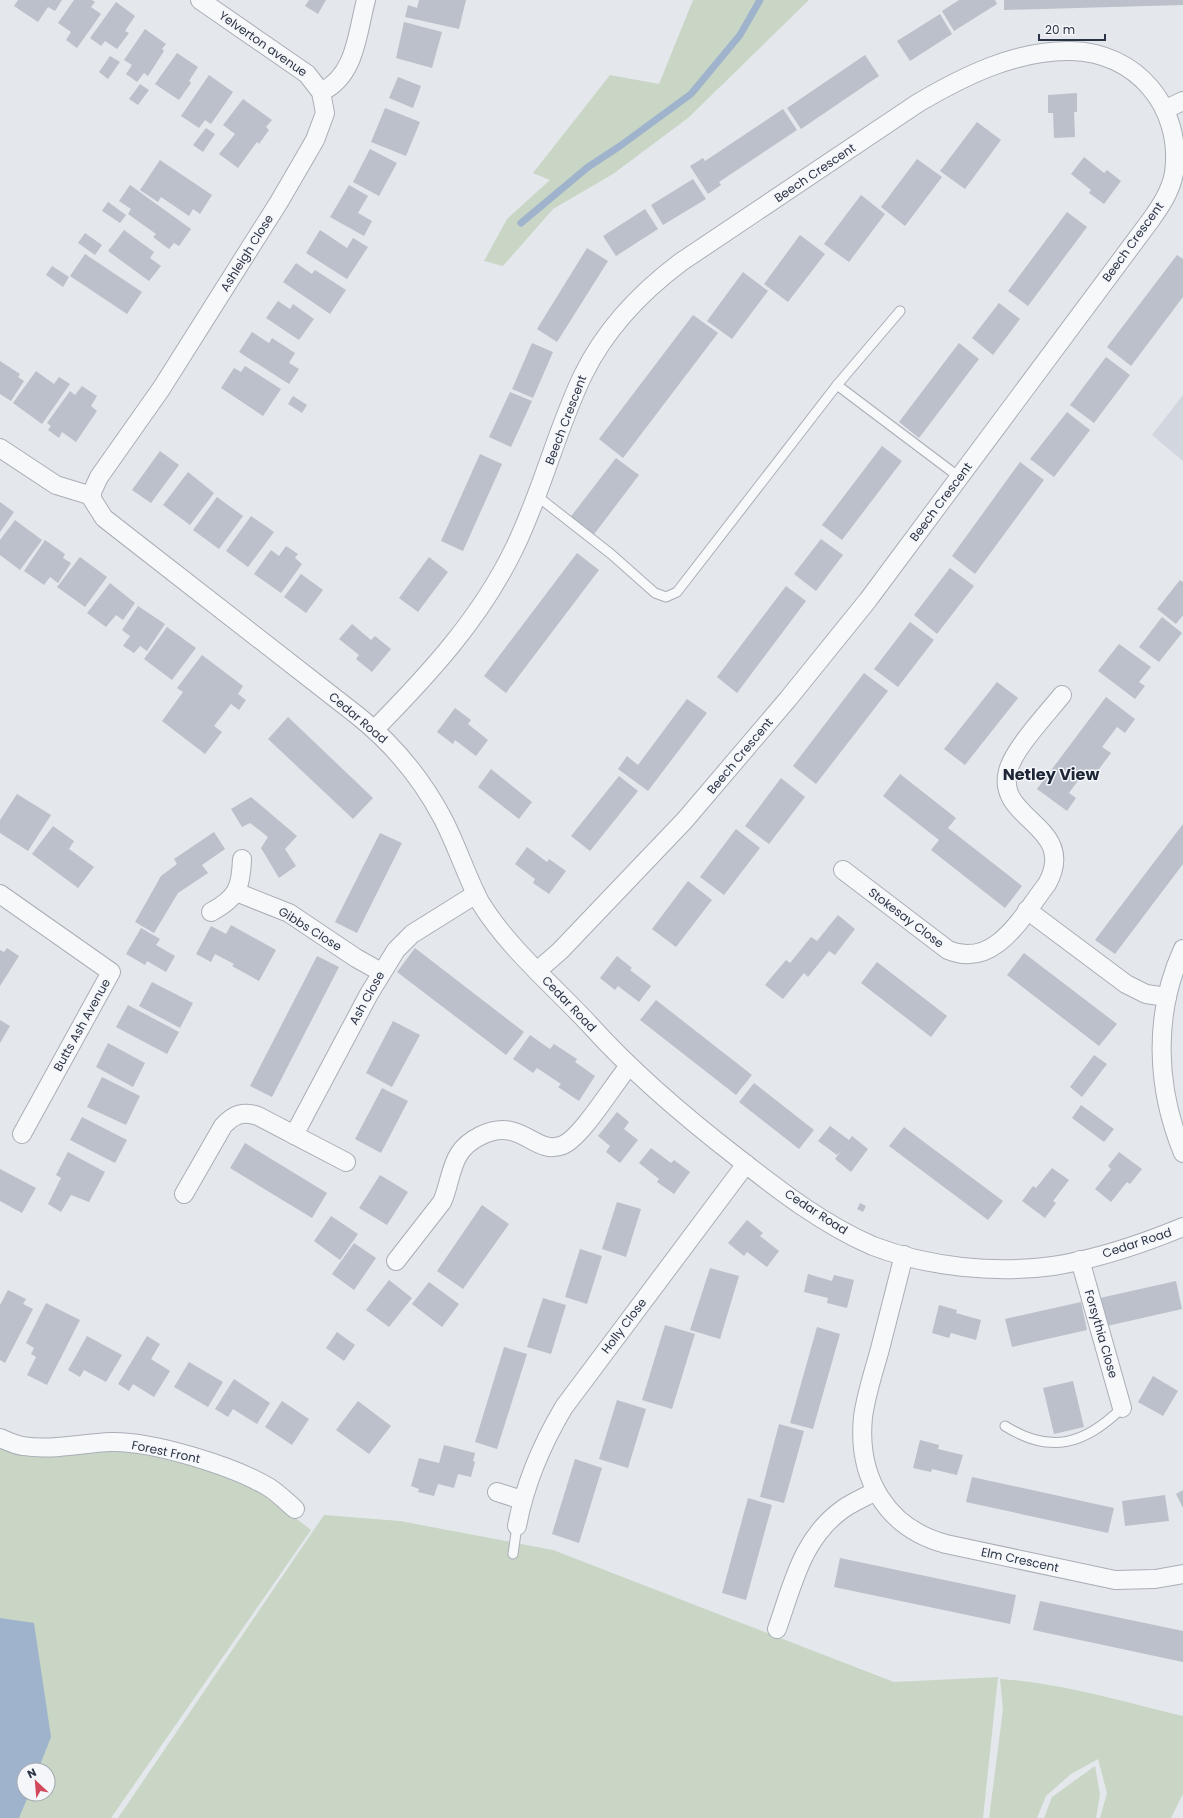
<svg xmlns="http://www.w3.org/2000/svg" width="1183" height="1818" viewBox="0 0 1183 1818" font-family="Poppins,sans-serif">
<style>
.built{fill:#d2d6de}
.green{fill:#c9d6c5;fill-rule:evenodd}
.water{fill:#9fb4cc}
.lines{fill:none;stroke-linecap:round;stroke-linejoin:round}
.stream{stroke:#9fb4cc;stroke-width:7}
.building{fill:#bbc0ca}
.service-casing{stroke:#a9aeb7;stroke-width:11}
.minor-casing{stroke:#a9aeb7;stroke-width:20}
.service{stroke:#f7f8fa;stroke-width:9}
.minor{stroke:#f7f8fa;stroke-width:18}
.labels{text-anchor:middle;stroke-width:3;stroke-linejoin:round;paint-order:stroke}
.street-label{font-size:12px;fill:#2b3445;stroke:#f4f6f9}
.district-label{font-size:16px;font-weight:bold;fill:#1d2536;stroke:#f4f6f9}
</style>
<rect width="100%" height="100%" fill="#e4e7ec"/>
<polygon class="built" points="1183,395 1183,461 1152,435"/>
<g class="green">
<polygon points="693,0 809,0 688,118 613,174 553,209 503,266 484,261 507,219 550,180 533,173 610,75 659,84"/>
<path d="M 0,1445 L 29,1457 L 116,1448 L 206,1469 L 266,1495 L 311,1530 L 111,1818 L 0,1818 ZM 24,1770 L 48,1770 L 48,1794 L 24,1794 Z"/>
<polygon points="324,1515 400,1521 553,1550 894,1682 998,1677 983,1818 118,1818"/>
<path d="M 1000,1679 C 1062,1683 1123,1702 1183,1716 L 1183,1794 L 1171,1818 L 1100,1818 L 1107,1793 L 1098,1759 L 1071,1774 L 1046,1796 L 1037,1818 L 989,1818 L 1003,1710 Z"/>
<polygon points="1095,1766 1100,1794 1096,1818 1044,1818 1052,1797"/>
</g>
<polygon class="water" points="0,1618 34,1623 51,1737 38,1770 24,1770 24,1794 29,1794 19,1818 0,1818"/>
<g class="lines">
<polyline class="stream" points="521,223 588,167 620,146 691,94 740,35 760,0"/>
</g>
<g class="building">
<polygon points="18,0 62,0 55,11 48,7 38,22 14,6"/>
<polygon points="74,0 92,0 95,2 91,7 101,14 77,48 66,40 71,32 58,23"/>
<polygon points="309,0 326,0 318,14 305,6"/>
<polygon points="419,0 466,0 459,29 405,17 408,5 417,8"/>
<polygon points="959,0 995,0 997,4 954,31 942,11"/>
<polygon points="1004,0 1183,0 1183,5 1004,10"/>
<polygon points="116,2 135,16 125,31 129,33 117,49 105,41 101,46 90,38"/>
<polygon points="940,14 952,34 910,61 897,41"/>
<polygon points="404,22 442,32 432,68 396,58"/>
<polygon points="145,29 166,44 162,49 164,51 148,76 144,73 137,82 126,74 132,65 124,60"/>
<polygon points="177,53 198,67 189,81 191,83 179,100 155,84"/>
<polygon points="865,55 879,76 801,129 787,108"/>
<polygon points="110,56 120,62 108,79 99,72"/>
<polygon points="209,75 233,92 211,124 205,120 199,128 181,116"/>
<polygon points="398,77 421,86 413,108 389,98"/>
<polygon points="140,84 149,90 138,105 129,99"/>
<polygon points="1077,93 1077,112 1074,112 1075,137 1054,138 1053,113 1048,113 1048,95"/>
<polygon points="243,99 272,120 266,127 269,130 259,144 257,142 238,168 219,154 235,134 223,125"/>
<polygon points="385,108 420,122 406,156 371,142"/>
<polygon points="783,109 797,130 719,182 721,185 708,194 690,166 703,158 705,161"/>
<polygon points="977,122 1001,140 965,189 940,171"/>
<polygon points="206,128 215,134 203,152 193,145"/>
<polygon points="370,149 397,163 379,196 353,182"/>
<polygon points="1084,157 1104,173 1107,170 1121,181 1104,204 1089,193 1091,190 1071,174"/>
<polygon points="917,159 942,177 905,226 881,207"/>
<polygon points="160,160 212,195 200,214 193,209 189,216 161,197 158,202 140,190"/>
<polygon points="693,179 706,199 663,225 651,205"/>
<polygon points="130,185 191,229 179,246 174,243 169,249 153,237 156,234 128,214 131,209 119,201"/>
<polygon points="349,185 368,196 358,213 372,221 364,236 330,217"/>
<polygon points="861,195 885,214 849,262 824,244"/>
<polygon points="108,202 126,215 120,223 102,211"/>
<polygon points="645,209 658,229 616,256 603,236"/>
<polygon points="1067,212 1087,227 1028,306 1008,291"/>
<polygon points="124,230 154,252 150,258 161,266 149,281 108,251"/>
<polygon points="320,230 347,248 353,238 368,247 347,279 306,253"/>
<polygon points="85,233 102,245 95,255 78,243"/>
<polygon points="800,235 825,254 788,302 764,284"/>
<polygon points="587,248 608,261 557,342 537,329"/>
<polygon points="85,254 142,292 127,314 70,276"/>
<polygon points="1177,255 1183,259 1183,297 1131,366 1107,347"/>
<polygon points="296,263 312,274 315,270 346,290 330,314 283,282"/>
<polygon points="52,266 69,277 63,287 46,275"/>
<polygon points="743,272 768,291 732,339 707,321"/>
<polygon points="278,301 290,309 293,304 314,319 299,340 266,318"/>
<polygon points="999,303 1020,319 993,355 972,338"/>
<polygon points="693,315 718,333 623,458 599,439"/>
<polygon points="252,332 269,343 272,338 295,353 289,363 299,369 289,384 239,352"/>
<polygon points="532,343 553,352 533,398 512,389"/>
<polygon points="959,343 979,359 919,438 899,422"/>
<polygon points="1106,357 1130,375 1094,423 1070,405"/>
<polygon points="0,361 20,374 18,377 24,381 11,401 0,394"/>
<polygon points="245,366 281,389 263,416 221,388 234,368 241,372"/>
<polygon points="36,371 54,384 59,377 70,384 42,424 13,403"/>
<polygon points="82,386 97,396 91,406 97,411 76,442 62,432 59,438 48,430 51,426 47,423 70,391 75,395"/>
<polygon points="510,392 532,401 511,447 489,437"/>
<polygon points="293,396 307,405 302,413 288,404"/>
<polygon points="1067,412 1090,430 1054,477 1030,459"/>
<polygon points="882,446 902,461 842,540 822,525"/>
<polygon points="160,451 179,465 151,503 132,490"/>
<polygon points="480,454 502,464 463,551 441,541"/>
<polygon points="616,458 639,475 592,537 569,519"/>
<polygon points="1020,462 1044,480 975,574 952,556"/>
<polygon points="188,472 214,493 190,525 163,505"/>
<polygon points="217,497 243,516 219,549 193,530"/>
<polygon points="0,502 14,512 0,532"/>
<polygon points="251,516 274,532 248,567 226,551"/>
<polygon points="15,520 42,540 20,570 0,555 0,540"/>
<polygon points="821,539 843,555 816,591 794,574"/>
<polygon points="45,540 65,554 63,558 71,563 58,583 50,577 44,585 24,571"/>
<polygon points="286,546 298,554 295,558 302,564 281,593 254,574 271,550 279,556"/>
<polygon points="577,553 599,570 506,693 484,676"/>
<polygon points="80,557 107,577 85,607 57,587"/>
<polygon points="429,557 448,572 418,612 399,598"/>
<polygon points="950,568 974,586 937,634 914,615"/>
<polygon points="301,574 323,590 306,613 284,597"/>
<polygon points="1180,580 1183,582 1183,615 1176,624 1157,609"/>
<polygon points="110,583 135,603 123,620 116,615 106,627 87,613"/>
<polygon points="786,586 806,601 737,693 717,677"/>
<polygon points="138,606 165,624 147,651 140,646 134,653 123,646 130,636 122,630"/>
<polygon points="1162,617 1182,633 1159,662 1139,647"/>
<polygon points="910,622 934,640 898,687 874,669"/>
<polygon points="352,624 371,640 375,636 391,649 372,672 356,659 359,655 339,639"/>
<polygon points="167,627 196,648 172,680 144,659"/>
<polygon points="1119,644 1151,667 1139,682 1145,686 1135,699 1098,671"/>
<polygon points="202,655 243,686 238,694 246,700 239,710 231,704 214,726 222,732 205,754 162,721 183,692 177,688"/>
<polygon points="864,673 888,691 816,784 793,766"/>
<polygon points="997,682 1018,698 965,765 944,749"/>
<polygon points="1106,697 1135,719 1125,733 1117,727 1102,747 1111,753 1093,777 1085,771 1069,793 1076,798 1067,811 1037,789"/>
<polygon points="687,699 707,713 648,791 618,769 627,756 638,765"/>
<polygon points="455,708 471,720 468,724 488,740 476,756 455,740 453,744 437,732"/>
<polygon points="288,717 373,798 353,819 268,739"/>
<polygon points="491,769 532,802 519,819 478,787"/>
<polygon points="900,774 956,818 948,828 1022,886 1005,908 931,850 939,840 883,796"/>
<polygon points="619,776 638,791 590,851 571,836"/>
<polygon points="781,778 805,797 769,844 745,826"/>
<polygon points="17,794 51,815 28,851 0,833 0,820"/>
<polygon points="251,797 297,836 285,849 296,866 279,878 261,848 268,837 250,823 242,827 231,809"/>
<polygon points="1183,824 1183,864 1115,954 1095,940"/>
<polygon points="53,826 74,841 69,849 94,867 78,888 32,854"/>
<polygon points="736,829 760,848 724,895 700,877"/>
<polygon points="214,832 225,849 202,865 208,873 178,893 154,933 135,922 161,876 177,864 174,859"/>
<polygon points="380,833 402,843 357,933 335,922"/>
<polygon points="527,847 547,862 549,859 566,871 549,894 533,883 535,879 515,864"/>
<polygon points="688,881 712,900 676,947 652,929"/>
<polygon points="838,915 855,929 835,955 829,951 808,977 804,973 783,999 765,985 786,960 790,963 811,937 817,941"/>
<polygon points="231,925 276,950 259,981 232,966 234,964 215,954 211,962 196,954 211,926 226,934"/>
<polygon points="141,928 160,939 156,945 175,956 166,972 147,961 145,965 126,954"/>
<polygon points="7,948 19,956 0,986 0,950 4,952"/>
<polygon points="415,948 524,1032 506,1055 397,972"/>
<polygon points="1024,953 1117,1024 1099,1046 1007,975"/>
<polygon points="317,956 339,967 272,1097 250,1086"/>
<polygon points="617,956 632,968 630,970 651,986 639,1002 618,986 615,990 600,978"/>
<polygon points="877,962 947,1016 931,1037 861,983"/>
<polygon points="152,982 193,1003 180,1028 139,1006"/>
<polygon points="656,1000 752,1075 736,1095 640,1020"/>
<polygon points="128,1005 179,1032 167,1054 116,1027"/>
<polygon points="0,1020 10,1026 0,1043"/>
<polygon points="393,1021 420,1035 392,1087 366,1073"/>
<polygon points="530,1035 550,1049 554,1044 577,1059 575,1062 595,1076 579,1101 558,1087 561,1084 537,1068 533,1073 513,1059"/>
<polygon points="108,1043 145,1063 133,1087 96,1067"/>
<polygon points="1094,1055 1107,1064 1082,1097 1070,1087"/>
<polygon points="102,1077 140,1096 126,1125 87,1107"/>
<polygon points="754,1083 814,1130 799,1149 739,1102"/>
<polygon points="382,1088 408,1101 381,1153 355,1139"/>
<polygon points="1081,1105 1114,1129 1104,1142 1072,1118"/>
<polygon points="617,1112 629,1122 624,1129 638,1140 620,1163 606,1152 610,1146 598,1136"/>
<polygon points="82,1117 127,1140 115,1163 70,1140"/>
<polygon points="830,1126 849,1140 852,1136 868,1149 851,1172 835,1159 842,1150 837,1155 818,1141"/>
<polygon points="904,1127 1003,1201 988,1220 889,1146"/>
<polygon points="245,1143 327,1193 312,1218 230,1168"/>
<polygon points="651,1148 671,1163 674,1160 690,1172 674,1194 657,1182 659,1179 639,1163"/>
<polygon points="68,1152 105,1172 89,1202 71,1195 61,1212 48,1204 61,1178 56,1175"/>
<polygon points="1119,1152 1142,1169 1130,1184 1127,1182 1111,1202 1095,1189 1111,1169 1108,1166"/>
<polygon points="1052,1168 1069,1180 1053,1201 1056,1203 1045,1218 1022,1201 1033,1186 1036,1188"/>
<polygon points="0,1169 36,1188 22,1213 0,1201"/>
<polygon points="380,1175 408,1192 387,1225 359,1208"/>
<polygon points="617,1202 641,1209 626,1257 602,1249"/>
<polygon points="860,1203 866,1206 863,1212 857,1209"/>
<polygon points="482,1205 509,1224 463,1289 437,1271"/>
<polygon points="331,1216 358,1234 340,1260 314,1241"/>
<polygon points="747,1220 763,1233 760,1236 779,1251 767,1267 747,1252 744,1256 728,1243"/>
<polygon points="354,1243 376,1258 354,1290 332,1274"/>
<polygon points="580,1249 602,1256 587,1304 565,1297"/>
<polygon points="710,1268 739,1276 720,1339 690,1330"/>
<polygon points="808,1274 832,1281 834,1275 854,1280 847,1308 827,1303 828,1298 804,1292"/>
<polygon points="389,1280 412,1298 389,1327 366,1310"/>
<polygon points="1176,1281 1182,1309 1107,1326 1100,1298"/>
<polygon points="429,1282 459,1304 442,1327 412,1304"/>
<polygon points="8,1290 26,1299 23,1304 33,1309 5,1363 0,1360 0,1305"/>
<polygon points="543,1298 566,1305 551,1354 527,1347"/>
<polygon points="1081,1302 1087,1330 1012,1347 1005,1319"/>
<polygon points="46,1303 80,1320 47,1385 27,1375 36,1357 31,1354 34,1348 26,1343"/>
<polygon points="939,1305 957,1310 956,1313 981,1320 976,1340 951,1333 949,1338 932,1333"/>
<polygon points="665,1325 695,1334 672,1409 642,1400"/>
<polygon points="817,1327 840,1334 813,1429 790,1423"/>
<polygon points="337,1332 355,1345 344,1361 326,1348"/>
<polygon points="87,1336 122,1355 106,1382 84,1370 80,1377 68,1370"/>
<polygon points="147,1336 160,1344 151,1359 170,1371 154,1397 133,1384 129,1391 118,1384"/>
<polygon points="504,1347 527,1354 497,1449 475,1442"/>
<polygon points="189,1362 223,1382 208,1407 174,1387"/>
<polygon points="1153,1376 1178,1391 1163,1416 1138,1402"/>
<polygon points="234,1379 270,1403 257,1424 233,1409 228,1417 215,1409"/>
<polygon points="1073,1381 1084,1427 1054,1434 1043,1388"/>
<polygon points="617,1400 646,1409 628,1468 599,1459"/>
<polygon points="282,1401 309,1419 292,1445 265,1427"/>
<polygon points="358,1401 391,1426 369,1454 336,1430"/>
<polygon points="779,1424 804,1431 784,1503 760,1497"/>
<polygon points="920,1440 939,1445 938,1449 963,1455 957,1475 932,1469 931,1472 913,1468"/>
<polygon points="444,1445 475,1453 473,1461 475,1462 471,1477 458,1474 454,1488 438,1484 434,1496 418,1492 419,1489 411,1486 419,1458 439,1463"/>
<polygon points="575,1459 602,1468 579,1543 552,1534"/>
<polygon points="972,1477 1114,1508 1108,1533 966,1502"/>
<polygon points="1183,1490 1183,1508 1176,1494"/>
<polygon points="1165,1495 1169,1521 1125,1526 1122,1501"/>
<polygon points="748,1498 772,1505 746,1600 722,1593"/>
<polygon points="840,1558 1016,1595 1010,1624 834,1587"/>
<polygon points="1040,1601 1183,1631 1183,1662 1033,1630"/>
</g>
<g class="lines">
<defs>
<g id="service">
<polyline points="900,311 837,385 959,477"/>
<polyline points="537,496 611,554 655,593 666,597 677,592 837,385"/>
<path d="M 1005,1426 C 1051,1455 1085,1444 1122,1408"/>
<polyline points="513,1554 517,1526"/>
</g>
<g id="minor">
<path d="M 200,0 L 307,74 L 321,92 L 325,113 L 315,140 L 279,202 L 161,389 L 99,477 L 92,492 L 92,499 L 104,518 L 358,716 C 393,744 422,779 443,819 C 457,846 466,875 480,902 C 509,949 553,985 590,1025 C 635,1075 685,1117 738,1158 C 780,1191 824,1225 873,1246 C 928,1267 995,1274 1053,1266 C 1097,1259 1142,1244 1183,1227"/>
<path d="M 321,92 C 356,76 357,33 366,0"/>
<polyline points="1166,109 1183,101"/>
<polyline points="0,448 56,485 92,496"/>
<path d="M 375,729 C 429,674 480,619 514,549 C 542,492 556,431 583,375 C 605,330 641,292 681,262 L 918,103 C 964,76 1016,50 1071,51 C 1136,52 1183,107 1174,173 C 1171,191 1160,207 1150,221 L 868,600 L 788,699 L 685,820 L 560,951 L 537,971"/>
<path d="M 843,870 L 948,950 C 995,970 1023,915 1047,884 C 1079,826 995,820 1008,771 C 1014,748 1047,714 1062,695"/>
<polyline points="236,892 289,913 356,958 381,972"/>
<polyline points="0,894 111,972 22,1134"/>
<polyline points="1027,910 1126,984 1146,994 1167,997"/>
<path d="M 211,912 C 237,898 241,888 242,859"/>
<path d="M 1183,949 C 1153,1014 1156,1088 1183,1153"/>
<polyline points="294,1135 369,994 396,950 412,934 476,894"/>
<path d="M 184,1194 L 223,1126 C 234,1114 243,1111 258,1116 L 346,1162"/>
<path d="M 904,1255 C 896,1287 888,1318 880,1349 C 874,1371 866,1394 863,1417 C 857,1477 886,1528 946,1544 L 1115,1580 L 1155,1579 L 1183,1574"/>
<polyline points="1080,1260 1122,1408"/>
<path d="M 396,1261 L 442,1202 C 449,1187 450,1168 459,1154 C 464,1146 472,1140 480,1136 C 522,1115 534,1157 563,1145 C 582,1137 613,1085 629,1066"/>
<path d="M 0,1438 C 7,1441 15,1445 23,1446 C 51,1451 82,1443 111,1442 C 152,1441 234,1466 270,1488 C 279,1494 287,1502 295,1509"/>
<polyline points="497,1492 522,1500"/>
<path d="M 517,1526 C 525,1483 542,1444 564,1407 L 746,1164"/>
<path d="M 777,1629 C 793,1584 802,1538 843,1509 C 853,1502 865,1497 876,1491"/>
</g>
</defs>
<use href="#service" class="service-casing"/>
<use href="#minor" class="minor-casing"/>
<use href="#service" class="service"/>
<use href="#minor" class="minor"/>
</g>
<g class="labels">
<g class="street-label">
<text transform="translate(263 44) rotate(35)" y="4">Yelverton avenue</text>
<text transform="translate(815 173) rotate(-34)" y="4">Beech Crescent</text>
<text transform="translate(1133 242) rotate(-54)" y="4">Beech Crescent</text>
<text transform="translate(247 253) rotate(-58)" y="4">Ashleigh Close</text>
<text transform="translate(566 420) rotate(-69)" y="4">Beech Crescent</text>
<text transform="translate(941 502) rotate(-53)" y="4">Beech Crescent</text>
<text transform="translate(358 718) rotate(40)" y="4">Cedar Road</text>
<text transform="translate(740 756) rotate(-50)" y="4">Beech Crescent</text>
<text transform="translate(906 918) rotate(37)" y="4">Stokesay Close</text>
<text transform="translate(310 929) rotate(32)" y="4">Gibbs Close</text>
<text transform="translate(367 998) rotate(-61)" y="4">Ash Close</text>
<text transform="translate(569 1004) rotate(46)" y="4">Cedar Road</text>
<text transform="translate(82 1025) rotate(-61)" y="4">Butts Ash Avenue</text>
<text transform="translate(816 1212) rotate(33)" y="4">Cedar Road</text>
<text transform="translate(1137 1243) rotate(-18)" y="4">Cedar Road</text>
<text transform="translate(624 1326) rotate(-53)" y="4">Holly Close</text>
<text transform="translate(1101 1334) rotate(74)" y="4">Forsythia Close</text>
<text transform="translate(166 1452) rotate(12)" y="4">Forest Front</text>
<text transform="translate(1020 1560) rotate(12)" y="4">Elm Crescent</text>
</g>
<g class="district-label">
<text x="1051" y="780">Netley View</text>
</g>
</g>
<g transform="translate(36 1782) rotate(334)"><circle r="19" fill="#f4f6f9" stroke="#a4a8b1"/>
<path d="M0-3L7 15L0 10L-7 15Z" fill="#d1495b"/>
<text y="-6" font-size="11" font-weight="bold" text-anchor="middle" fill="#2b3445">N</text>
</g>
<path d="M1039 34v6h66v-6" fill="none" stroke="#2b3445" stroke-width="2"/>
<text x="1045" y="34" font-size="12" fill="#2b3445" stroke="#f4f6f9" stroke-width="3" paint-order="stroke">20 m</text>
</svg>
